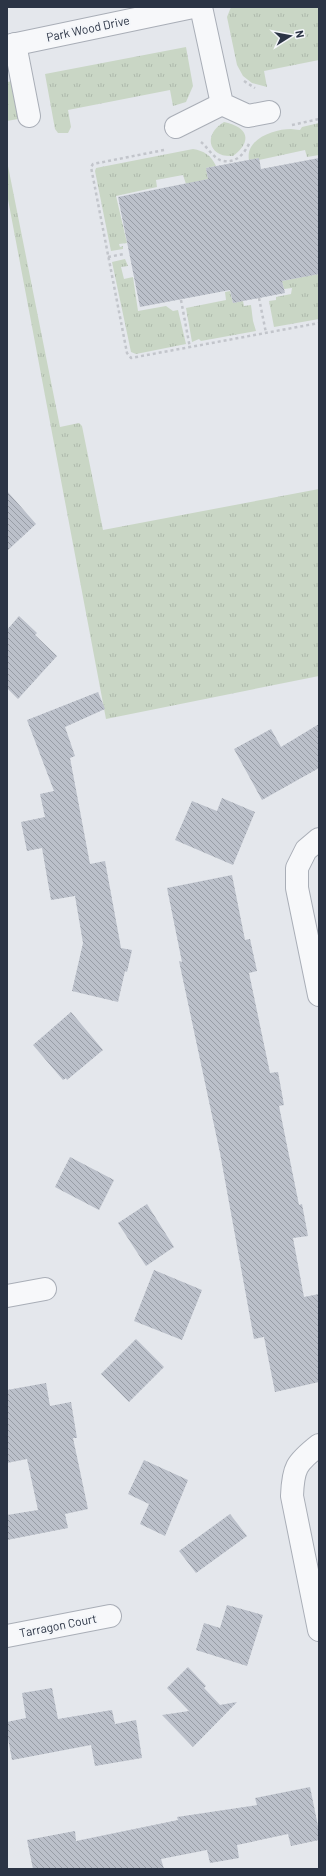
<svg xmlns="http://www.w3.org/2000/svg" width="326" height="1876" viewBox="0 0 326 1876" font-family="Barlow,sans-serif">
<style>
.grass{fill:url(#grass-tufts)}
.building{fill:url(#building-back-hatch)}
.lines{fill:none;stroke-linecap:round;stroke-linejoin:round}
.minor-casing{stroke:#a9aeb7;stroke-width:24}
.path{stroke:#c2c5cb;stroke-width:2.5;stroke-dasharray:3 3;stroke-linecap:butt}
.minor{stroke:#f7f8fa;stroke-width:22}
.labels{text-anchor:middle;stroke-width:4;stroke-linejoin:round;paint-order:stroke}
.street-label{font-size:12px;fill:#2b3445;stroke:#f4f6f9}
</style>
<defs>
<pattern id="grass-tufts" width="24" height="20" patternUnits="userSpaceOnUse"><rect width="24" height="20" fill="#c9d6c5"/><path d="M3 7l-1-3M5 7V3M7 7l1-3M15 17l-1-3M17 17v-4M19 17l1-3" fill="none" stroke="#adb8ab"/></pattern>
<pattern id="building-back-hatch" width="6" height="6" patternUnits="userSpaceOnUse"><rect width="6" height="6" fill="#bbc0ca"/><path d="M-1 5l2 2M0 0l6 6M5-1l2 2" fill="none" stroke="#989da6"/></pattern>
</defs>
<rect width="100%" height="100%" fill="#e4e7ec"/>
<g class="grass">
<polygon points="231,7 319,7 319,60 264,71 267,87 252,83 243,76 237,65 227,17"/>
<polygon points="186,47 193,86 186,102 173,106 170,90 68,110 71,127 68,133 58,133 55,129 45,74"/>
<polygon points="13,81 20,115 18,119 7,121 7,82"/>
<path d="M 224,122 C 248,127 253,141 233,156 C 209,158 202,135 224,122 Z"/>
<path d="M 319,123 L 319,155 L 307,157 L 305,150 L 259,160 L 259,158 L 249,160 C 245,139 274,129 291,129 C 294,129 296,130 300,130 L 302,127 Z"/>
<path d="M 193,149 C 204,151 211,155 216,166 L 206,168 L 208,179 L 186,184 L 183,175 L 156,180 L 157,187 L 116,196 L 127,243 L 119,244 L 120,247 L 123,246 L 123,249 L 111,251 L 95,171 L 96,168 Z"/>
<polygon points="7,161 60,427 79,423 82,426 103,530 319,489 319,676 106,719 7,194"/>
<polygon points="125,259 128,266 121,267 124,279 133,277 138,311 166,306 173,311 178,310 186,344 136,354 131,352 112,262"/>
<polygon points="319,274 319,319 274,327 269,301 276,300 276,297 291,294 292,288 284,289 282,281"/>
<polygon points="230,291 233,303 243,301 244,306 251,305 253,321 256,331 201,341 199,339 192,342 186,308 226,300 225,292"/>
</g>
<g class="building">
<polygon points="259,158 261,169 319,158 319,274 282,281 285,293 233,303 230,290 140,307 118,197 208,179 206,168"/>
<polygon points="7,491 36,524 7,551"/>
<polygon points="19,616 37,633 35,635 57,656 18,699 7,688 7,630"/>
<polygon points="98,692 105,709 65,727 75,756 70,758 90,864 105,861 121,948 132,950 127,972 125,971 118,1002 72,991 83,943 75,896 51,900 42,848 27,851 21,822 45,817 40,794 54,791 27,720"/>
<polygon points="319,724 319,768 262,800 234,749 271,729 281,747"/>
<polygon points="222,798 255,812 233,865 175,840 192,801 217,811"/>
<polygon points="232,875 245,940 250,939 257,971 249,973 270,1073 278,1072 284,1105 279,1106 299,1205 302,1204 308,1236 293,1238 304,1297 319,1294 319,1382 275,1392 264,1337 254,1339 220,1153 179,961 182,962 167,888"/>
<polygon points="71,1012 103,1050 67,1080 66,1078 63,1080 33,1045"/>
<polygon points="70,1157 114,1180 99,1210 55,1187"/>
<polygon points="147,1204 174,1247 146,1266 118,1223"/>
<polygon points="154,1270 202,1290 182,1340 134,1321"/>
<polygon points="136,1339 164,1367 129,1402 101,1374"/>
<polygon points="46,1383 50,1406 71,1402 77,1438 73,1438 88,1509 65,1514 68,1528 7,1540 7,1515 38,1510 27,1459 7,1463 7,1390"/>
<polygon points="144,1460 188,1480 165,1536 140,1524 149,1504 128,1494"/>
<polygon points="230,1514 247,1536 196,1573 179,1551"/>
<polygon points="227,1605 263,1615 247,1666 196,1650 204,1623 220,1628"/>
<polygon points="188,1667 206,1686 204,1688 220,1705 237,1702 193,1747 162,1715 189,1711 167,1688"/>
<polygon points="52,1688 58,1719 112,1710 115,1724 136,1720 142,1758 95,1766 91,1745 12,1760 7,1733 7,1722 26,1718 22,1693"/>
<polygon points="310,1787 319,1831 319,1840 291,1846 288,1834 237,1845 239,1858 210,1863 207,1850 161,1859 164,1869 33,1869 27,1840 75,1831 76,1841 178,1820 177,1817 257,1805 255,1798"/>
</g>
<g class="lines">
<defs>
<g id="minor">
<polyline points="201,7 222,104 248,116 269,112"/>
<polyline points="15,44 29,116"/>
<polyline points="7,46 193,7"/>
<polyline points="176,127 222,104"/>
<polyline points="319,839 306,850 297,868 297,888 319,995"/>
<polyline points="7,1296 45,1289"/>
<path d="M 319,1445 C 296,1463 293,1468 292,1496 L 319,1630"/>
<polyline points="7,1636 110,1616"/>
</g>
</defs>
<use href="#minor" class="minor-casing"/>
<g class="path">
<polyline points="244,81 255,88"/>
<polyline points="292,125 319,119"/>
<path d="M 201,142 C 207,147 213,157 220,160 C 236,165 244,154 250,142"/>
<polyline points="164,150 93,164 91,167 127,353 131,358 319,323"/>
<polyline points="108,257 124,254"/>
<polyline points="259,298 266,333"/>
<polyline points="181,300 190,348"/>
</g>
<use href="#minor" class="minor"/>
</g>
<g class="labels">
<g class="street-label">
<text transform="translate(88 29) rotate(-12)" y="4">Park Wood Drive</text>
<text transform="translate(58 1626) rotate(-11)" y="4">Tarragon Court</text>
</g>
</g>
<rect width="326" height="1876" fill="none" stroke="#2b3445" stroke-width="16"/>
<g transform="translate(290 36) rotate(79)" stroke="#f4f6f9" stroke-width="3" paint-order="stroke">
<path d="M0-3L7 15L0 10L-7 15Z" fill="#2b3445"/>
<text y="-6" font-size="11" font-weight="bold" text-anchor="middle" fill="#2b3445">N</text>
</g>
</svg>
